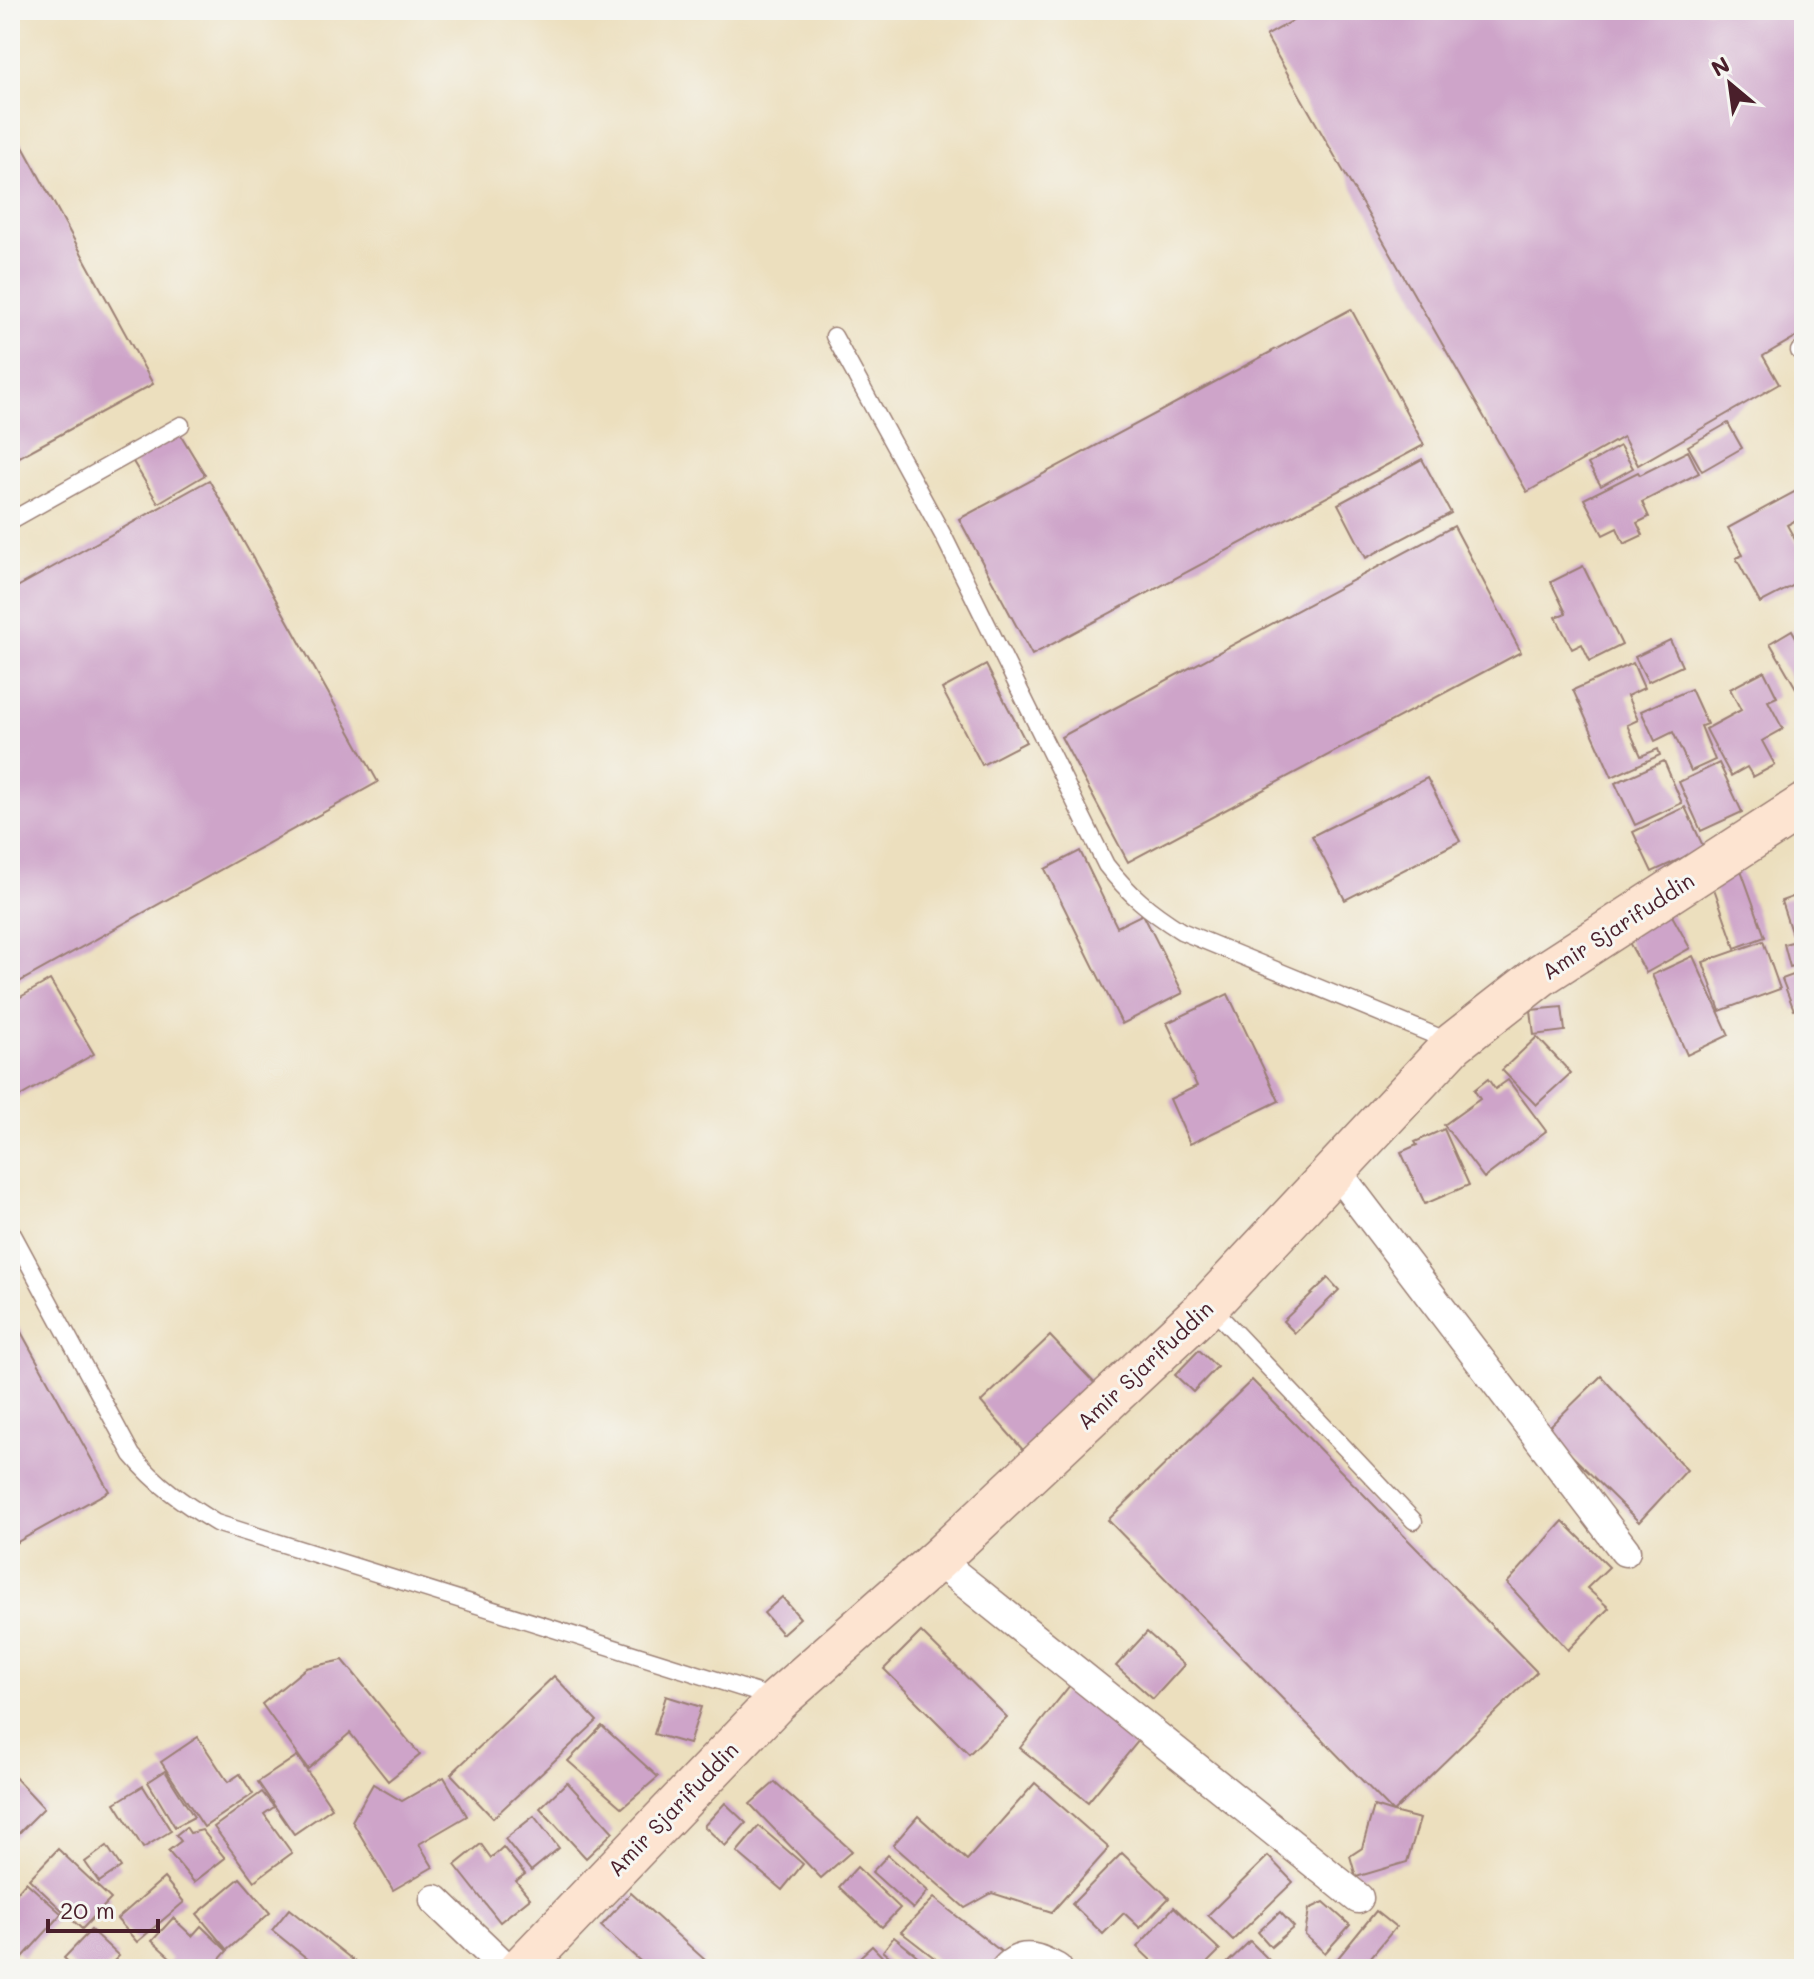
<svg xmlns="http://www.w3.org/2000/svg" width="1814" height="1979" viewBox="0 0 1814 1979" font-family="Mali,sans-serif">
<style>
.building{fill:#cea4c9}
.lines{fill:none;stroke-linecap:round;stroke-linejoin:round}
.service-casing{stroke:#9b7f74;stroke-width:19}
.minor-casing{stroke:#9b7f74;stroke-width:33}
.secondary-casing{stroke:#9b7f74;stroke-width:45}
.service{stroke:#fff;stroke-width:16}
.minor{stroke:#fff;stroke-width:30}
.secondary{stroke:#fde4d1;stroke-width:42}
.labels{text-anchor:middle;stroke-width:6;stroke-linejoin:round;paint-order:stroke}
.street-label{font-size:22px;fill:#4a1f2b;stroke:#f6f6f2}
</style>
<rect width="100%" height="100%" fill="#f6f6f2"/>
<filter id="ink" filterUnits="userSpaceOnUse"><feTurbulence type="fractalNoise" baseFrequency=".0125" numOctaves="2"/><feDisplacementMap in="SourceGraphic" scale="16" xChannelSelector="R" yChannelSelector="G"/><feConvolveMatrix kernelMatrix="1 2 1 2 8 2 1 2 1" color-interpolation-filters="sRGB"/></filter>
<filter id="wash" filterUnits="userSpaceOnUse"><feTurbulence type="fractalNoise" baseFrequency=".006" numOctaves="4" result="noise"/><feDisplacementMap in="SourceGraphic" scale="32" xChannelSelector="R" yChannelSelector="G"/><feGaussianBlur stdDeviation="1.8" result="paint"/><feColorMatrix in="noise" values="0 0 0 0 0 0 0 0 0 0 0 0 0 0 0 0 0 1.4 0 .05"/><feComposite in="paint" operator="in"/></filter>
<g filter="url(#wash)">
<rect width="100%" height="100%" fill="#ecdfbe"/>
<g id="blocks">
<g class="building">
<polygon points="1312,10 1804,10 1804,332 1763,356 1779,384 1638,465 1623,437 1527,492 1266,36"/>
<polygon points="10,123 153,384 10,462"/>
<polygon points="1351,309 1424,445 1032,655 959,519"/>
<polygon points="1728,423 1742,448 1702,471 1688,446"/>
<polygon points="179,432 205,475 158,503 132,460"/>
<polygon points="1620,446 1633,468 1601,486 1588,464"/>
<polygon points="1688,451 1699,473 1642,502 1649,517 1637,523 1643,535 1624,544 1617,528 1603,535 1584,499 1638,472 1640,475"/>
<polygon points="1422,459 1451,513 1366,558 1338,504"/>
<polygon points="209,480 378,782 10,987 10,591"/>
<polygon points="1796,491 1804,506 1804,516 1787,525 1804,556 1798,562 1804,573 1804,580 1760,603 1736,558 1743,555 1728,528"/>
<polygon points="1454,526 1521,652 1128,862 1061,737"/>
<polygon points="1583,566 1622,645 1590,661 1582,644 1572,649 1556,617 1566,613 1551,582"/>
<polygon points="1792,630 1801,646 1804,645 1804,702 1770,643"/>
<polygon points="1670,640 1682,666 1648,682 1635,657"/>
<polygon points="1633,663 1644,688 1627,696 1638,720 1627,725 1641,756 1658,749 1660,755 1612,777 1573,690"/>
<polygon points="986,665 1026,742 982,765 942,689"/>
<polygon points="1764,671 1777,697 1768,701 1783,729 1762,741 1775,765 1753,777 1747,767 1731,776 1706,729 1741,710 1730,689"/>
<polygon points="1691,689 1707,724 1701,726 1715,760 1691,771 1673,732 1655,741 1641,711"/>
<polygon points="1664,761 1682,803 1635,825 1615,783"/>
<polygon points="1719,763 1742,812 1701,831 1679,782"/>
<polygon points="1427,778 1460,841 1345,900 1312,836"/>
<polygon points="1685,807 1704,848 1652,872 1633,832"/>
<polygon points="1080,851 1117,927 1143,914 1183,993 1122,1024 1045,869"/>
<polygon points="1741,870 1765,937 1735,948 1711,880"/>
<polygon points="1804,893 1804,931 1792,935 1781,901"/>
<polygon points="1670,912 1690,948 1646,973 1626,937"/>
<polygon points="1804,939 1804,963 1790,967 1784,944"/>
<polygon points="1763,941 1780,989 1720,1011 1703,962"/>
<polygon points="1693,956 1729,1035 1687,1055 1652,975"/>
<polygon points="1804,971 1804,1006 1794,1010 1782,979"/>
<polygon points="50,980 94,1054 17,1098 10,1086 10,1003"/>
<polygon points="1228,994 1279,1101 1190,1144 1170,1099 1197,1086 1167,1023"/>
<polygon points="1562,1007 1565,1031 1534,1035 1531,1010"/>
<polygon points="1537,1037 1571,1073 1536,1105 1502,1070"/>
<polygon points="1488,1079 1495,1089 1508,1080 1546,1131 1484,1178 1444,1125 1480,1099 1474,1090"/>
<polygon points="1444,1129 1469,1185 1425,1204 1401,1152 1417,1145 1415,1142"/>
<polygon points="1328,1278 1339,1290 1295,1333 1283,1321"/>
<polygon points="10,1312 109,1491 10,1546"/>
<polygon points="1050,1336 1100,1389 1023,1450 981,1402"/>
<polygon points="1199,1350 1217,1367 1193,1392 1175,1375"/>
<polygon points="1601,1376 1687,1470 1639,1522 1546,1430"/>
<polygon points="1252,1380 1537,1672 1393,1812 1420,1819 1407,1862 1356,1877 1350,1856 1362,1848 1374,1806 1393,1812 1108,1520"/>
<polygon points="1563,1521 1609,1567 1587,1588 1609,1608 1568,1650 1507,1583"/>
<polygon points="782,1597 800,1618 782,1634 764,1613"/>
<polygon points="921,1632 1007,1717 969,1754 884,1669"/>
<polygon points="1147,1632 1184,1665 1153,1699 1116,1666"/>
<polygon points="343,1660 420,1755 388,1781 350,1733 308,1769 262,1704 306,1668"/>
<polygon points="554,1676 597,1721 493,1818 451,1774"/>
<polygon points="1071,1684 1140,1739 1088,1802 1020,1748"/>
<polygon points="666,1696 701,1707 689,1744 654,1734"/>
<polygon points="602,1726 658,1777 622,1808 568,1761"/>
<polygon points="198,1737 228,1782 240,1774 253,1794 204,1827 161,1762"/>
<polygon points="297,1756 332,1808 294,1834 258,1782"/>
<polygon points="165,1771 194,1817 175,1827 148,1782"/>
<polygon points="10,1772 44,1808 10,1842"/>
<polygon points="444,1777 467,1816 419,1844 433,1867 393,1890 352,1821 373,1784 402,1801"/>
<polygon points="567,1782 613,1832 586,1858 540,1808"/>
<polygon points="775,1782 852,1851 821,1878 750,1804"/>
<polygon points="1035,1783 1109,1848 1052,1912 992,1893 965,1908 893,1845 918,1816 967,1860"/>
<polygon points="143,1786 171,1831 143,1848 115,1803"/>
<polygon points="262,1792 274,1807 264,1814 292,1853 254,1881 214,1827"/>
<polygon points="725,1803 746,1823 725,1846 704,1826"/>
<polygon points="534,1816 559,1848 531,1871 505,1839"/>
<polygon points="759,1826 803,1864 782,1890 737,1852"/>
<polygon points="186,1827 190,1833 202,1830 225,1858 194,1882 168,1851 181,1841 176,1835"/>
<polygon points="481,1844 491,1858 503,1847 525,1874 516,1881 530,1898 500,1922 455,1865"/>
<polygon points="107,1846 121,1867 99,1882 85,1862"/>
<polygon points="58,1849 111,1899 82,1929 29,1879"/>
<polygon points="1122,1853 1169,1898 1140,1928 1124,1913 1103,1934 1072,1904"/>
<polygon points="888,1855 928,1891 913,1909 872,1872"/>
<polygon points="1268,1856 1293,1882 1233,1940 1208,1915"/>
<polygon points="857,1867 900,1908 882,1927 839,1887"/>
<polygon points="164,1878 184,1902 137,1942 117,1919"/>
<polygon points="240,1878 270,1913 227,1950 197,1914"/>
<polygon points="26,1882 62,1914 23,1957 13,1948 10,1951 10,1900"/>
<polygon points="631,1893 705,1960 697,1969 649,1969 601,1926"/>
<polygon points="934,1898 1003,1953 992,1969 930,1969 937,1960 901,1932"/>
<polygon points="1324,1902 1350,1925 1325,1953 1305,1935 1309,1909"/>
<polygon points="1174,1907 1220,1950 1201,1969 1160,1969 1137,1947"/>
<polygon points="289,1909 364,1969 320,1969 272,1930"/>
<polygon points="1376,1911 1396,1927 1361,1969 1329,1969"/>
<polygon points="1280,1912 1294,1927 1271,1947 1258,1932"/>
<polygon points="173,1918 192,1936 201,1926 227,1951 211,1969 164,1969 172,1959 152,1941"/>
<polygon points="91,1930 119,1956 106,1969 76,1969 64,1958"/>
<polygon points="894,1937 925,1962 918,1969 905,1969 883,1951"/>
<polygon points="1250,1941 1270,1961 1261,1969 1221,1969"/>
<polygon points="872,1946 894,1969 847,1969"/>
</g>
</g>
</g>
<g filter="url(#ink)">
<use href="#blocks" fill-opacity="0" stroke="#9b7f74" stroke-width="2"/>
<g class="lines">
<defs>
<g id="service">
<path d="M 834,336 L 944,537 L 1106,865 C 1129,894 1149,911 1181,931 L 1453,1043"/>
<polyline points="1799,351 1804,348"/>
<polyline points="10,521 181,425"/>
<path d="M 10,1229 L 132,1455 C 157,1485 183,1503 216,1523 L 777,1699"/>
<polyline points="1210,1306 1414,1521"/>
</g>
<g id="minor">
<polyline points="1335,1170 1625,1551"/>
<polyline points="937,1560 1358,1898"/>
<polyline points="435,1900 507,1969"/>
<path d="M 1006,1969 C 1023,1951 1038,1959 1057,1969"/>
</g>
<polyline id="secondary" points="520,1969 778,1700 937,1560 1209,1305 1454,1043 1541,975 1804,805"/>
</defs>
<use href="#service" class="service-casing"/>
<use href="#minor" class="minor-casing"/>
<use href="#secondary" class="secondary-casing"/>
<use href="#service" class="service"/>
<use href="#minor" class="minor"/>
<use href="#secondary" class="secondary"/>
</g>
</g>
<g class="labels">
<g class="street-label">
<text transform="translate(1618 926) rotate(-33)" y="8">Amir Sjarifuddin</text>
<text transform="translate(1145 1365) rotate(-43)" y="8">Amir Sjarifuddin</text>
<text transform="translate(673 1809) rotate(-46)" y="8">Amir Sjarifuddin</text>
</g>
</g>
<rect width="1814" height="1979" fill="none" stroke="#f6f6f2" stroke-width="40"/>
<g transform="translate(1730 84) rotate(331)" stroke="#f6f6f2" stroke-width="6" paint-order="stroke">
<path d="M0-6L14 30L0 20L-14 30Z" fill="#4a1f2b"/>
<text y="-12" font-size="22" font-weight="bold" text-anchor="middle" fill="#4a1f2b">N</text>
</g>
<path d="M48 1919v12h110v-12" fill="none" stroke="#4a1f2b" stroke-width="4"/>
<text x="60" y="1919" font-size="24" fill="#4a1f2b" stroke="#f6f6f2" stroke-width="6" paint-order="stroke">20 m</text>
</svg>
